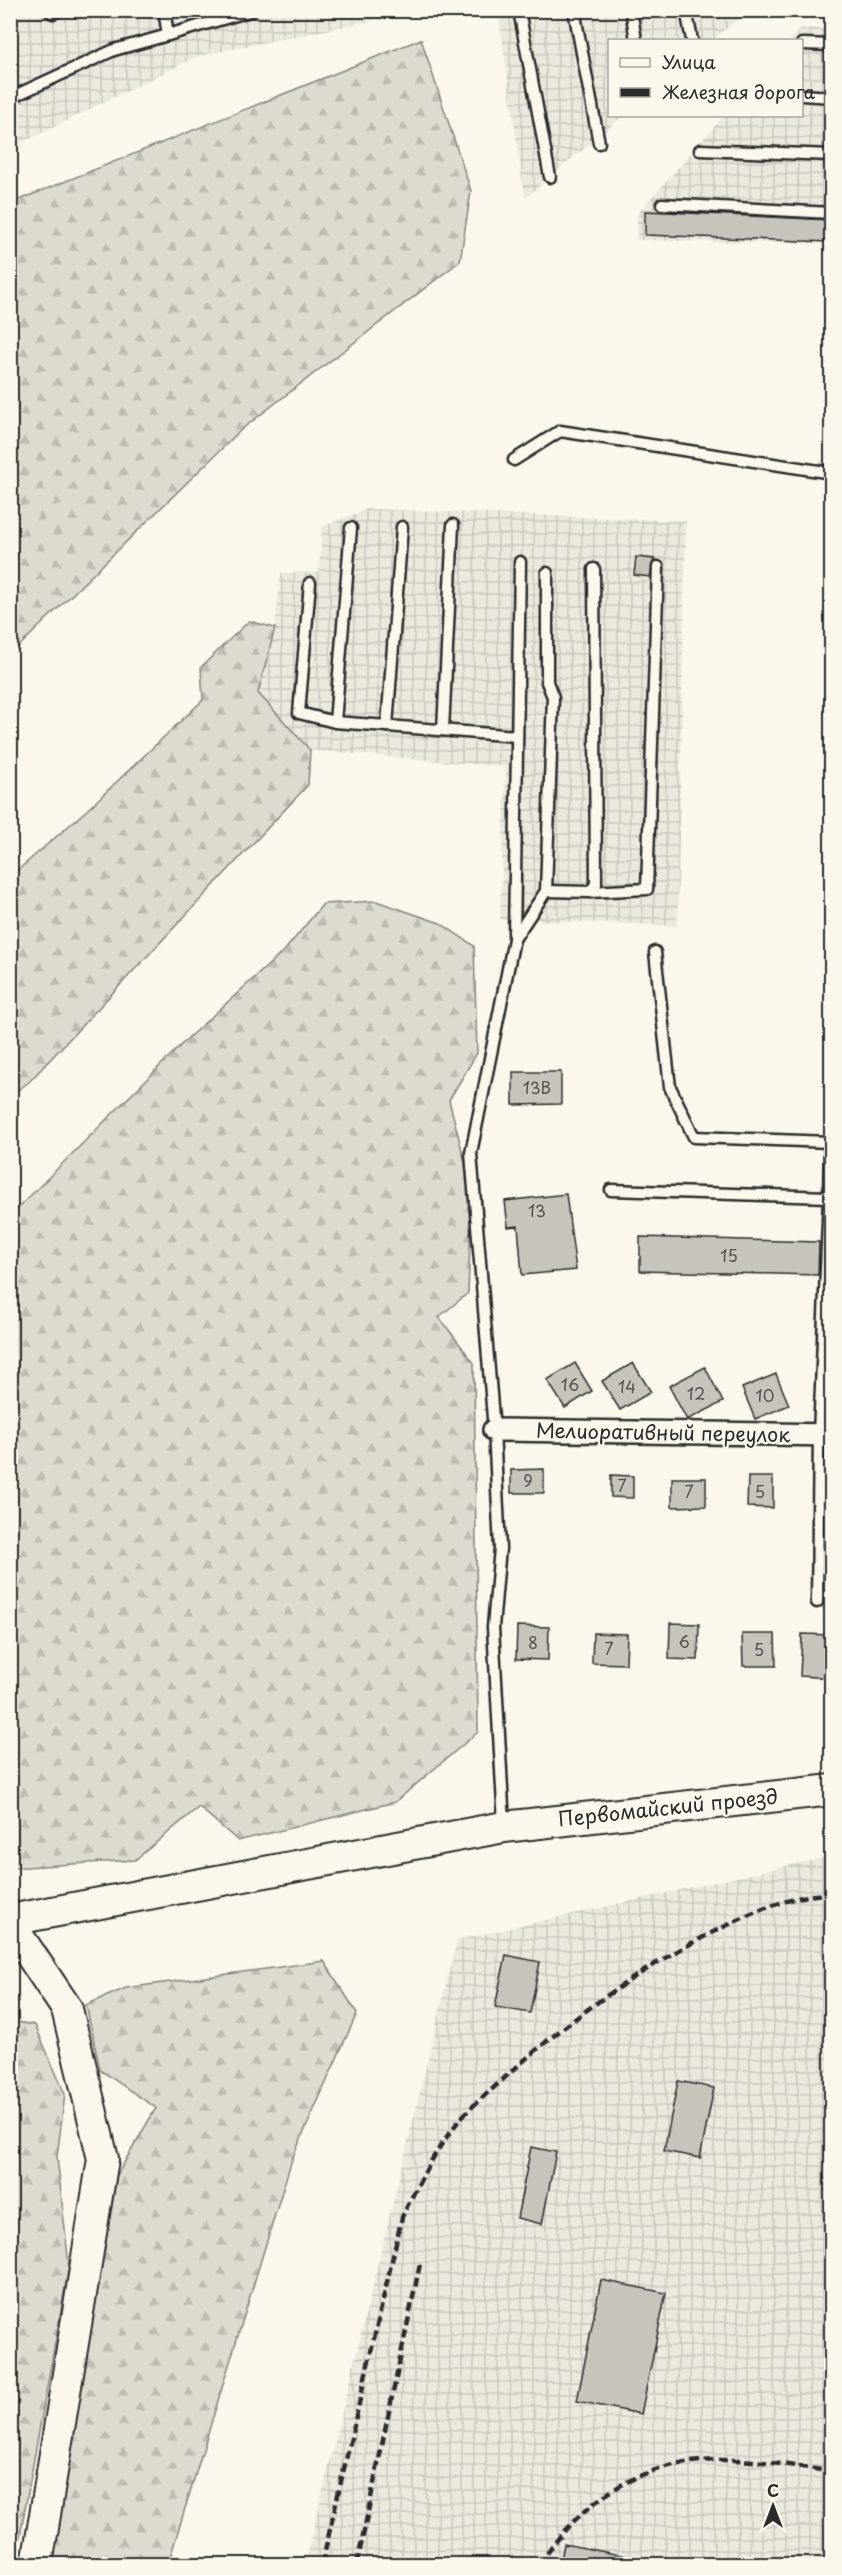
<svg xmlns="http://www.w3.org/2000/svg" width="842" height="2575" viewBox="0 0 842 2575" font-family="'Playpen Sans',sans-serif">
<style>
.industrial{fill:url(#industrial-grid)}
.forest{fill:url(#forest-firs);stroke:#84827e;stroke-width:1.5}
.building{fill:#c7c4bc;stroke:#2b2b2b;stroke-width:1.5}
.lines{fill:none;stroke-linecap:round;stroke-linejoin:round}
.lane-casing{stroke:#2b2b2b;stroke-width:15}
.street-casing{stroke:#2b2b2b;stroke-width:26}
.secondary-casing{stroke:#2b2b2b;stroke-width:34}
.lane{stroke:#fbf7ec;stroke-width:10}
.street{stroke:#fbf7ec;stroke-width:21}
.secondary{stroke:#fbf7ec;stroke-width:30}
.rail{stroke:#2b2b2b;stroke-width:4.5;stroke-dasharray:9 4.5;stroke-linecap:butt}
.labels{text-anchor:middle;stroke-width:4.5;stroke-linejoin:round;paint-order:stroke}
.number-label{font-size:16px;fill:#52514f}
.street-label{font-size:20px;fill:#2b2b2b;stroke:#fbf7ec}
</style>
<defs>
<pattern id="industrial-grid" width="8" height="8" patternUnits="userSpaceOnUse" patternTransform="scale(1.5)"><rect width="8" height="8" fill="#ebe8de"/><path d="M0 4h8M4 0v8" fill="none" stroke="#cac7bf"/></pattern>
<pattern id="forest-firs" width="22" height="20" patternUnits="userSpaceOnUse" patternTransform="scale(1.5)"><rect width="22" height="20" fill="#dddad0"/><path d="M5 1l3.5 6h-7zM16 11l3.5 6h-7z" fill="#bebbb3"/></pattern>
</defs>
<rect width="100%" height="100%" fill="#fbf7ec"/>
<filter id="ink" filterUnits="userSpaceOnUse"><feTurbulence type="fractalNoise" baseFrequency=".0167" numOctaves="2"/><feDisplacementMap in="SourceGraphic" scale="12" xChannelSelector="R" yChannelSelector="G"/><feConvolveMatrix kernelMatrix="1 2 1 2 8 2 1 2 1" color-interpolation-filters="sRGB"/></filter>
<g filter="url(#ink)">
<g class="industrial">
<polygon points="11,11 415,11 415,12 198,56 11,148"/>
<polygon points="498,11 748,11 712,40 610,40 610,116 623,116 525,198"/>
<polygon points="801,28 831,29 831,244 637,240 637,214 724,116 802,116 802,40 790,40"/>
<polygon points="367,509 686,521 677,926 500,919 506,767 310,750 258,693 275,628 281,573 319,572 322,527"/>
<polygon points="831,1856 831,2564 305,2564 457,1940"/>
</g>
<g class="forest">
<polygon points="421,39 471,191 460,261 242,429 11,654 11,203"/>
<polygon points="249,621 275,628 258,693 310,750 308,785 29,1082 11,1095 11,876 88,809 203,700 201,667"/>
<polygon points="376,901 440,923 474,946 477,1053 449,1100 472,1189 468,1293 439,1317 474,1363 478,1732 395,1802 238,1841 199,1807 135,1860 11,1868 11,1215 188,1038 285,950 323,904"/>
<polygon points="324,1961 357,2013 292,2159 168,2564 52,2564 117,2175 156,2108 100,2070 86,2005 126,1988"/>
<polygon points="10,2021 35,2025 65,2094 57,2157 69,2266 15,2564 10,2564"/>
</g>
<g class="building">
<polygon points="645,211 831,220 831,242 645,235"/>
<polygon points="636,557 654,559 650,577 634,575"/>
<polygon points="513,1072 561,1072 561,1104 513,1105"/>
<polygon points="566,1194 576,1270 522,1275 518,1226 508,1227 505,1201"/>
<polygon points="640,1237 819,1242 818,1275 640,1271"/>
<polygon points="575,1363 592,1391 565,1408 547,1380"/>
<polygon points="633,1363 651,1392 620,1410 602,1381"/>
<polygon points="705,1367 723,1402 687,1420 669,1386"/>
<polygon points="776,1374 789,1405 755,1419 742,1388"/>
<polygon points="544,1469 544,1493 511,1493 511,1470"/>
<polygon points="611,1475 633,1476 633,1498 611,1497"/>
<polygon points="748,1477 773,1477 773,1508 747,1507"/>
<polygon points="672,1478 706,1478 706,1506 672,1507"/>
<polygon points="670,1623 699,1624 698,1660 669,1659"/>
<polygon points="517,1626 549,1627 548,1660 516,1659"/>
<polygon points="593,1633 627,1634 626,1664 592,1663"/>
<polygon points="742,1634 775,1634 776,1666 743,1666"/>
<polygon points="802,1634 831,1635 831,1678 800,1676"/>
<polygon points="506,1955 540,1962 530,2013 495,2007"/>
<polygon points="678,2081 714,2088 700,2158 664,2151"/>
<polygon points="531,2147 556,2152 542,2224 517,2218"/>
<polygon points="601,2280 666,2293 641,2414 577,2401"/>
<polygon points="564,2544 631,2557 630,2565 560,2565"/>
</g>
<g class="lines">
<defs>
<g id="lane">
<polyline points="49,10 53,13 59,10"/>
<polyline points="519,10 550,177"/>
<polyline points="574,10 599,143"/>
<polyline points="631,10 636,40"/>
<polyline points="686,10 692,40"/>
<polyline points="168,35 253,10"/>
<polyline points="802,44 832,45"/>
<polyline points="802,95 832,97"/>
<polyline points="10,98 114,50 168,35 164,10"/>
<polyline points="700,150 832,155"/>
<polyline points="662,204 832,213"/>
<polyline points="514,460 560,431 832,473"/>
<polyline points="402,527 387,726 517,736"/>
<polyline points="351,528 335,722 387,726"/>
<polyline points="310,583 299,713 335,722"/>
<polyline points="443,730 453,525"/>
<polyline points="546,891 590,892 596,884 594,569"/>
<polyline points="590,892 647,889 658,567"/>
<polyline points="514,939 546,891 553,697 547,682 547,573"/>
<polyline points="655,952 670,1087 694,1137 830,1142 829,1197"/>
<polyline points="611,1190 829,1197 819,1434 817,1602"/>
<polyline points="504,1824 493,1627 500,1548 494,1430 471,1153 514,939 520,562"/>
</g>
<polyline id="street" points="494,1430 832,1435"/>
<g id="secondary">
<polyline points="10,1920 504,1827 832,1790"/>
<polyline points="10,1924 67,2009 103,2159 37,2564"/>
</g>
</defs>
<use href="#lane" class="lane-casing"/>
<use href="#street" class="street-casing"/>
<use href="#secondary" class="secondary-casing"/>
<use href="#lane" class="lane"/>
<use href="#street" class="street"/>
<use href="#secondary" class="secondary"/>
<g class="rail">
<path d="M 322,2564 L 402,2217 C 419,2182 437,2146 463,2116 C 474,2104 488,2093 500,2082 C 570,2018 646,1963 732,1923 C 764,1908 796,1894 832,1894"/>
<polyline points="357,2564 420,2264"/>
<path d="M 539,2564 C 548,2553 557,2539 567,2528 C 647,2445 728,2454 832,2472"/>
</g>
</g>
</g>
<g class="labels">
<g class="number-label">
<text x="537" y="1094">13В</text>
<text x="537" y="1217">13</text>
<text x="729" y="1262">15</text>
<text x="570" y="1391">16</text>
<text x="627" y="1393">14</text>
<text x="696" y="1400">12</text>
<text x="765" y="1402">10</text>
<text x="528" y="1487">9</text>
<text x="622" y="1492">7</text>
<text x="689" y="1498">7</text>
<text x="760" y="1498">5</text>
<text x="684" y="1648">6</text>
<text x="533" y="1649">8</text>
<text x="609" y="1655">7</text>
<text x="759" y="1656">5</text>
</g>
<g class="street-label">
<text transform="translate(663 1433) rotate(1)" y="7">Мелиоративный переулок</text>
<text transform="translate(668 1808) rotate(-6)" y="7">Первомайский проезд</text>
</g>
</g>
<rect width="842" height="2575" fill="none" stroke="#fbf7ec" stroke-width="36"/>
<rect x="18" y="18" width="806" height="2539" fill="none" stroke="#2b2b2b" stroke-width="2" filter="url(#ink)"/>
<rect x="608" y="39" width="195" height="78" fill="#fbf7ec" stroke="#a8a59f" stroke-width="1.5"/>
<rect x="620" y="58" width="30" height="9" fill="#fbf7ec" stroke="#a8a59f" stroke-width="1.5"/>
<text x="662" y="69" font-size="18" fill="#2b2b2b">Улица</text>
<rect x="620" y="88" width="30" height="9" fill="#2b2b2b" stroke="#a8a59f" stroke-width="1.5"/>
<text x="662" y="99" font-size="18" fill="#2b2b2b">Железная дорога</text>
<g transform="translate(773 2506)" stroke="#fbf7ec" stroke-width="4.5" paint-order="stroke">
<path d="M0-4.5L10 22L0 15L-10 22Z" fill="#2b2b2b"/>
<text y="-9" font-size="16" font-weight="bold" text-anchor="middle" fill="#2b2b2b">С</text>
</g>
</svg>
